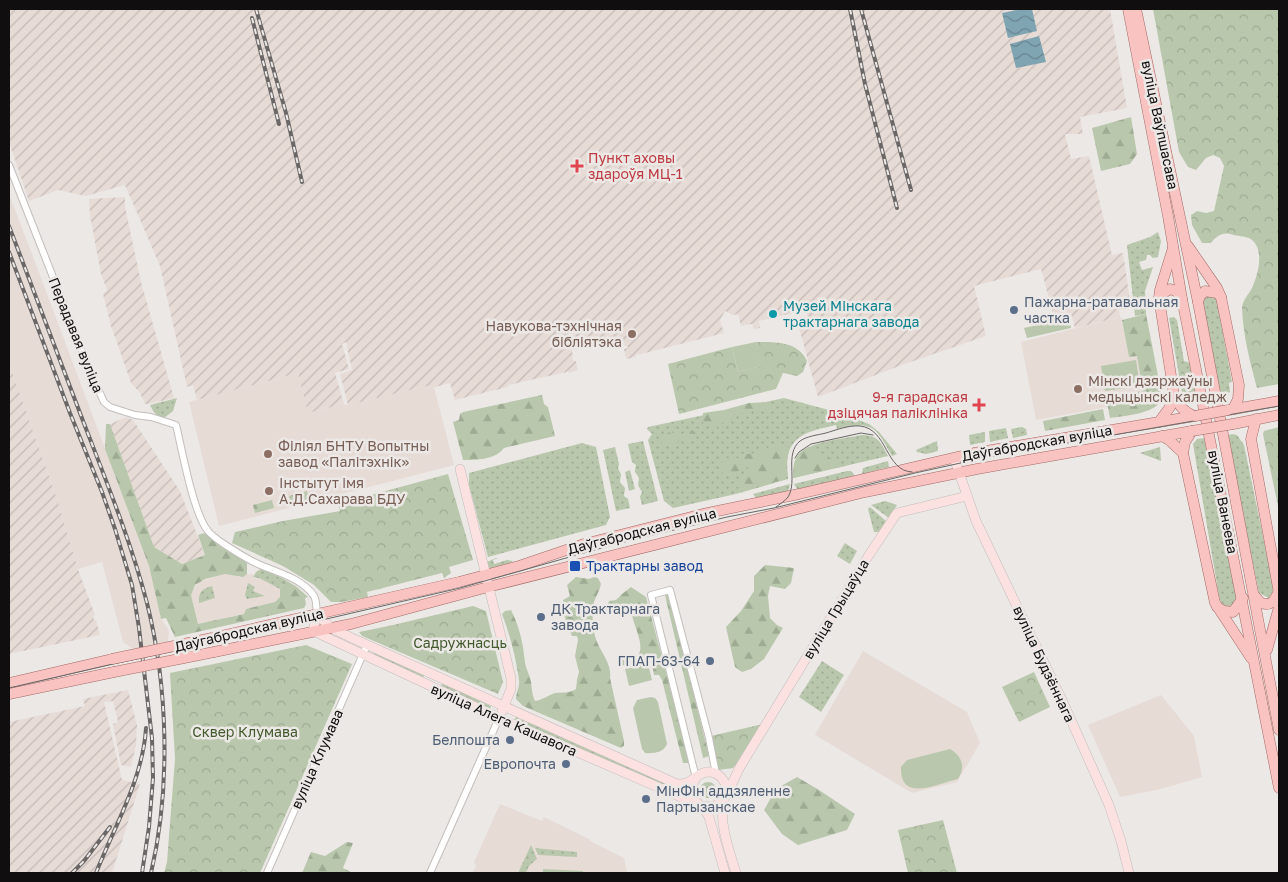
<svg xmlns="http://www.w3.org/2000/svg" width="1288" height="882" viewBox="0 0 1288 882" font-family="'Golos Text',sans-serif">
<style>
.built{fill:#e7dbd6}
.industrial{fill:url(#industrial-furrows)}
.grass{fill:url(#grass-dots)}
.forest{fill:url(#forest-firs)}
.park{fill:url(#park-crowns)}
.pitch{fill:#b9c8ac}
.water{fill:url(#water-waves)}
.lines{fill:none;stroke-linecap:round;stroke-linejoin:round}
.street-casing{stroke:#c2bebc;stroke-width:8}
.secondary-casing{stroke:#c2bebc;stroke-width:10}
.primary-casing{stroke:#a46a66;stroke-width:11}
.street{stroke:#fff;stroke-width:6}
.secondary{stroke:#fbe1e0;stroke-width:9}
.primary{stroke:#f8c3c0;stroke-width:10}
.tram{stroke:#6a6766;stroke-width:1}
.rail-casing{stroke:#6a6766;stroke-width:4}
.rail{stroke:#ece8e6;stroke-width:2;stroke-dasharray:5.5;stroke-linecap:butt}
.primary-bridge-casing{stroke:#a46a66;stroke-width:11;stroke-linecap:butt}
.primary-bridge{stroke:#f8c3c0;stroke-width:10}
.health-dot{fill:#e0444e;stroke:#ece8e6;stroke-width:2}
.service-dot{fill:#5c6f8a;stroke:#ece8e6;stroke-width:2}
.culture-dot{fill:#0f9aa8;stroke:#ece8e6;stroke-width:2}
.education-dot{fill:#8d6e63;stroke:#ece8e6;stroke-width:2}
.transit-dot{fill:#1a4fb4;stroke:#ece8e6;stroke-width:2}
.labels{text-anchor:middle;stroke-width:5;stroke-linejoin:round;paint-order:stroke}
.street-label{font-size:14px;fill:#100e0e;stroke:#ece8e6}
.health-label{font-size:14px;fill:#be3a42;stroke:#ece8e6;text-anchor:start}
.service-label{font-size:14px;fill:#4e5e75;stroke:#ece8e6;text-anchor:start}
.culture-label{font-size:14px;fill:#0d838f;stroke:#ece8e6;text-anchor:start}
.education-label{font-size:14px;fill:#785e54;stroke:#ece8e6;text-anchor:start}
.transit-label{font-size:14px;fill:#164399;stroke:#ece8e6;text-anchor:start}
.park-label{font-size:14px;fill:#435a2d;stroke:#ece8e6}
</style>
<defs>
<pattern id="industrial-furrows" width="10" height="10" patternUnits="userSpaceOnUse" patternTransform="scale(1.25)"><rect width="10" height="10" fill="#e7dbd6"/><path d="M-1 1l2-2M0 10L10 0M9 11l2-2" fill="none" stroke="#c5bbb6"/></pattern>
<pattern id="grass-dots" width="8" height="8" patternUnits="userSpaceOnUse" patternTransform="scale(1.25)"><rect width="8" height="8" fill="#b9c8ac"/><path d="M2 2h.1M6 6h.1" fill="none" stroke="#9eab93" stroke-width="1.8" stroke-linecap="round"/></pattern>
<pattern id="forest-firs" width="22" height="20" patternUnits="userSpaceOnUse" patternTransform="scale(1.25)"><rect width="22" height="20" fill="#b9c8ac"/><path d="M5 1l3.5 6h-7zM16 11l3.5 6h-7z" fill="#9eab93"/></pattern>
<pattern id="park-crowns" width="20" height="18" patternUnits="userSpaceOnUse" patternTransform="scale(1.25)"><rect width="20" height="18" fill="#b9c8ac"/><path d="M2 6a3 3 0 1 1 6 0M12 15a3 3 0 1 1 6 0" fill="none" stroke="#9eab93"/></pattern>
<pattern id="water-waves" width="16" height="10" patternUnits="userSpaceOnUse" patternTransform="scale(1.25)"><rect width="16" height="10" fill="#80a5b2"/><path d="M0 5q4-4 8 0t8 0" fill="none" stroke="#67858f"/></pattern>
</defs>
<rect width="100%" height="100%" fill="#ece8e6"/>
<g class="built">
<polygon points="9,194 37,267 149,566 161,619 169,630 168,642 133,649 123,642 102,562 78,569 57,499 9,363"/>
<polygon points="1120,317 1122,320 1129,357 1137,356 1143,391 1106,398 1107,407 1036,420 1021,342"/>
<polygon points="298,373 309,413 344,404 348,405 427,386 428,389 434,387 454,465 219,526 189,402"/>
<polygon points="225,573 240,577 247,574 253,574 254,578 259,578 280,589 280,597 275,602 246,609 244,614 198,624 191,595 192,590 199,582"/>
<polygon points="863,651 967,712 980,743 957,782 912,793 815,735"/>
<polygon points="1161,695 1194,736 1202,777 1161,789 1120,797 1088,725"/>
<polygon points="500,804 542,821 544,817 589,839 590,841 624,858 627,873 472,873 476,866 474,862"/>
</g>
<g class="industrial">
<polygon points="9,9 1110,9 1127,108 1080,117 1083,134 1065,134 1071,159 1089,156 1112,255 1123,253 1131,308 1119,310 1120,317 1075,328 1071,313 1054,317 1041,269 974,286 986,336 902,365 818,397 798,324 809,321 806,310 759,321 760,328 754,329 752,324 741,326 738,314 733,315 725,311 720,320 724,333 637,355 636,353 636,357 626,359 624,349 628,348 627,346 625,346 623,338 582,347 572,350 573,361 576,361 578,370 569,373 568,370 567,372 508,385 508,387 455,400 450,383 428,389 427,386 348,405 340,374 352,370 346,342 342,344 349,369 335,373 344,404 308,413 298,373 197,400 193,385 187,387 160,266 125,185 86,196 58,190 29,201 9,142"/>
<polygon points="125,197 125,207 141,282 174,398 148,404 145,404 140,393 131,383 111,326 103,294 107,290 101,274 90,216 89,199"/>
<polygon points="9,363 57,499 78,569 95,615 93,616 94,620 96,620 100,635 9,654"/>
<polygon points="126,417 133,420 180,491 205,555 182,564 154,547 110,424"/>
<polygon points="128,690 137,725 136,745 131,767 121,765 113,724 118,722 113,701 104,702 122,780 140,784 112,873 9,873 9,722 85,706 83,699"/>
</g>
<g class="grass">
<polygon points="1158,232 1161,241 1158,257 1153,258 1150,255 1147,255 1146,260 1139,262 1142,270 1153,267 1145,291 1146,314 1135,316 1127,245 1150,237"/>
<polygon points="1204,295 1216,297 1232,382 1229,383 1230,392 1226,396 1220,397 1201,301"/>
<polygon points="1174,317 1177,320 1184,361 1190,363 1197,401 1190,403 1183,398 1169,318"/>
<path d="M 177,398 L 173,411 L 164,418 C 156,417 153,411 150,405 Z"/>
<path d="M 784,398 L 840,413 L 869,424 L 879,432 L 897,454 L 892,456 C 875,425 872,421 837,429 L 836,425 C 816,430 794,432 788,455 C 786,462 788,471 788,479 L 736,494 L 673,508 L 664,501 L 648,440 L 652,434 L 647,429 L 648,427 Z"/>
<polygon points="1022,427 1026,429 1027,435 1013,438 1011,429"/>
<polygon points="1006,428 1008,438 990,442 989,431"/>
<polygon points="985,432 985,442 970,445 969,435"/>
<polygon points="1232,434 1237,435 1244,445 1274,589 1269,598 1259,593 1227,436"/>
<path d="M 861,435 C 878,435 881,442 888,456 L 793,478 C 793,469 793,460 800,453 C 811,441 845,439 861,435 Z"/>
<path d="M 1205,438 L 1237,598 L 1233,608 C 1224,608 1221,604 1219,596 L 1193,444 L 1197,439 Z"/>
<path d="M 643,441 L 658,501 L 642,505 L 640,497 L 642,492 C 637,484 638,486 639,478 C 635,470 634,475 636,465 L 632,462 L 628,444 Z"/>
<polygon points="937,441 938,451 926,454 917,452 916,450"/>
<polygon points="582,443 596,447 610,517 606,525 488,557 469,485 469,473"/>
<path d="M 615,447 L 619,464 L 618,468 C 622,477 621,472 620,482 C 627,491 625,485 624,496 L 628,499 L 630,508 L 616,511 L 603,450 Z"/>
<polygon points="1160,447 1161,461 1140,453"/>
<polygon points="888,461 889,467 862,474 863,468"/>
<polygon points="630,470 635,489 629,491 625,472"/>
<polygon points="847,471 851,471 855,476 798,490 794,484"/>
<polygon points="790,484 788,492 756,498 753,494"/>
<polygon points="885,501 897,505 889,518 871,505"/>
<polygon points="870,507 886,521 880,532 874,532 868,509"/>
<polygon points="845,543 857,551 850,564 837,556"/>
<path d="M 496,558 L 498,558 L 493,560 L 494,564 L 507,560 L 513,561 C 506,566 498,572 489,568 L 487,562 Z"/>
<polygon points="261,569 284,579 280,589 259,578 253,577 256,572"/>
<polygon points="248,583 255,587 253,591 265,596 247,599 245,595"/>
<path d="M 212,586 L 215,598 L 199,603 C 198,592 202,589 212,586 Z"/>
<polygon points="374,652 424,675 423,678 373,655"/>
<polygon points="822,661 844,675 821,712 799,697"/>
<polygon points="442,683 491,706 490,710 441,687"/>
<polygon points="516,717 671,785 670,789 514,721"/>
<circle cx="708" cy="790" r="8"/>
<polygon points="531,845 537,859 529,866 526,873 518,873"/>
<polygon points="535,848 577,852 577,857 538,855"/>
</g>
<g class="forest">
<polygon points="1131,117 1137,154 1130,164 1101,171 1092,128"/>
<path d="M 1146,314 L 1161,391 C 1161,394 1161,396 1161,399 C 1157,414 1123,416 1110,418 L 1106,398 L 1143,391 L 1137,356 L 1129,357 L 1122,320 Z"/>
<path d="M 542,395 L 544,404 L 548,407 L 555,436 L 504,448 C 495,460 477,460 463,460 L 453,422 L 459,420 L 460,414 L 463,412 Z"/>
<path d="M 771,402 L 771,408 C 765,411 760,409 754,410 C 751,410 749,413 746,413 C 737,414 733,412 730,422 L 721,423 L 715,430 L 702,422 L 703,413 L 724,410 L 749,403 Z"/>
<polygon points="1103,409 1105,420 1045,431 1043,421"/>
<polygon points="106,424 110,424 154,547 182,564 205,555 198,535 205,533 221,547 244,559 247,563 247,574 243,577 225,574 205,579 195,585 191,595 198,624 244,614 246,609 275,602 280,597 280,589 284,579 297,587 308,597 305,598 306,604 304,608 175,637 166,618 161,619 149,566 105,449"/>
<circle cx="690" cy="436" r="6"/>
<path d="M 670,432 L 674,433 L 679,437 L 679,441 C 674,447 669,448 662,443 C 661,437 665,435 670,432 Z"/>
<path d="M 781,444 L 785,445 L 789,448 L 787,462 L 784,465 L 785,475 L 779,481 L 753,486 L 748,490 L 737,487 L 735,484 L 736,480 L 748,475 L 750,469 L 747,467 L 742,467 C 735,478 722,481 719,465 L 727,458 L 739,458 L 747,454 L 759,453 L 769,447 Z"/>
<path d="M 810,447 L 845,466 L 793,478 C 793,464 795,452 810,447 Z"/>
<polygon points="307,491 309,500 291,504 289,496"/>
<polygon points="272,500 274,508 255,513 253,505"/>
<polygon points="765,565 794,568 791,583 785,589 770,586 768,596 770,618 777,625 783,628 764,659 751,669 742,672 735,667 726,627 741,611 754,591 754,576"/>
<path d="M 576,577 L 589,579 L 594,577 L 598,578 L 601,584 C 600,590 596,596 594,602 C 591,612 593,633 597,642 C 602,654 612,665 610,678 L 624,741 L 624,746 L 621,748 L 523,706 L 516,699 C 516,692 520,687 519,680 C 516,658 510,635 502,614 L 505,611 L 511,610 C 520,628 523,643 525,663 C 526,669 530,675 531,682 C 532,690 532,694 535,701 C 543,700 548,695 555,693 C 564,692 568,694 576,689 L 577,680 L 579,672 L 575,656 L 578,640 L 577,636 L 572,636 C 567,625 562,612 563,600 L 570,596 L 567,585 Z"/>
<path d="M 631,587 L 646,597 L 690,763 L 683,763 L 662,680 L 659,675 L 654,675 L 651,659 L 620,666 L 620,660 C 624,659 628,661 632,660 C 651,653 632,625 632,613 L 628,612 L 613,615 L 607,612 L 606,608 L 609,601 L 616,600 L 622,594 Z"/>
<polygon points="669,594 709,756 703,758 665,595"/>
<polygon points="797,777 819,790 855,814 847,830 798,845 782,834 764,810 776,789"/>
<polygon points="347,842 353,843 343,868 353,873 302,873 311,852 325,856"/>
</g>
<g class="park">
<path d="M 1153,9 L 1279,9 L 1279,384 L 1257,388 C 1250,362 1243,335 1242,308 C 1242,301 1249,294 1252,288 C 1258,275 1266,247 1249,238 C 1243,236 1236,236 1230,234 C 1221,232 1216,237 1211,243 L 1202,243 L 1192,225 L 1191,215 L 1197,211 L 1206,213 L 1214,211 L 1224,166 L 1220,158 L 1213,155 L 1206,158 L 1196,170 L 1188,167 L 1179,152 Z"/>
<path d="M 756,342 C 775,342 798,341 807,361 L 803,372 L 797,376 L 783,373 L 776,389 L 679,414 L 668,364 L 732,347 L 738,372 L 761,366 Z"/>
<polygon points="1279,427 1279,511 1263,434 1264,431"/>
<polygon points="448,474 473,560 449,567 451,573 444,578 442,573 367,592 368,597 342,602 331,602 314,585 283,566 232,543 235,532 283,521 340,511 338,504"/>
<polygon points="473,606 486,611 503,682 498,694 362,636 359,632 393,625"/>
<polygon points="306,645 352,664 260,873 164,873 167,862 175,759 170,673"/>
<polygon points="1034,672 1050,707 1019,722 1002,687"/>
<polygon points="763,724 739,761 733,768 718,770 711,736"/>
<polygon points="943,820 957,873 908,873 898,830"/>
</g>
<g class="pitch">
<polygon points="1069,318 1071,328 1027,338 1024,328"/>
<polygon points="756,342 762,366 738,372 732,347"/>
<polygon points="1136,360 1140,386 1105,391 1101,366"/>
<polygon points="648,664 652,680 629,686 625,669"/>
<path d="M 651,697 L 655,698 L 658,702 L 667,744 C 664,752 654,754 645,753 L 642,749 L 633,708 L 637,700 Z"/>
<path d="M 950,749 C 962,756 966,767 958,779 C 936,784 900,803 901,767 L 907,760 Z"/>
<polygon points="543,869 583,871 583,873 543,873"/>
</g>
<g class="water">
<polygon points="1021,9 1032,9 1037,31 1008,38 1002,13"/>
<polygon points="1039,36 1046,62 1016,68 1010,44"/>
</g>
<g class="lines">
<defs>
<g id="street">
<path d="M 9,165 L 91,374 L 104,402 L 110,407 L 135,415 L 151,417 L 176,425 C 182,449 193,513 208,531 C 215,540 247,559 258,564 C 276,572 302,578 314,596 C 317,601 316,609 317,614"/>
<polyline points="696,778 651,595 670,590 709,738 716,774"/>
<polyline points="267,873 367,645"/>
<polyline points="430,873 499,718"/>
</g>
<g id="secondary">
<polyline points="954,458 976,521 1062,700 1109,805 1121,841 1129,873"/>
<polyline points="460,469 511,678 511,689 502,711"/>
<path d="M 317,614 L 331,628 L 352,638 L 677,784 C 691,785 692,777 703,773 C 717,768 727,781 727,793"/>
<polyline points="317,614 313,631 510,723 697,804"/>
<path d="M 696,778 C 683,798 701,802 709,817 L 725,873"/>
<path d="M 724,800 C 718,821 730,853 736,873"/>
<polyline points="701,806 713,807 724,800 740,767 869,555 897,513 967,496"/>
</g>
<g id="primary">
<polyline points="1128,9 1168,216 1182,299 1279,788"/>
<polyline points="1136,9 1198,302 1279,730"/>
<polyline points="1188,246 1217,288 1221,297 1239,385 1238,399 1233,409"/>
<path d="M 1173,248 L 1160,290 L 1159,298 L 1174,395 C 1179,406 1183,411 1194,416"/>
<polyline points="1159,298 1162,294 1170,289 1176,291 1182,299"/>
<polyline points="1198,302 1200,296 1205,291 1217,293 1221,297"/>
<polyline points="1229,410 1279,401"/>
<polyline points="1256,419 1251,439 1279,593"/>
<polyline points="1159,422 1170,407 1174,395"/>
<polyline points="1233,424 1279,415"/>
<polyline points="1192,431 1185,442 1183,453 1215,603 1251,658"/>
<polyline points="1162,436 1169,440 1183,453"/>
<path d="M 1254,595 L 1261,603 C 1272,607 1275,599 1279,591"/>
<polyline points="1217,607 1224,611 1233,612 1243,598"/>
<polyline points="212,638 459,582 519,566 584,544 703,514 799,494 974,453 1195,416"/>
<polyline points="1267,650 1279,607"/>
<polyline points="214,652 351,624 488,587 865,492 977,469 1192,431"/>
<polyline points="9,683 112,659"/>
<polyline points="9,694 114,672"/>
</g>
</defs>
<use href="#street" class="street-casing"/>
<use href="#secondary" class="secondary-casing"/>
<use href="#primary" class="primary-casing"/>
<use href="#street" class="street"/>
<use href="#secondary" class="secondary"/>
<use href="#primary" class="primary"/>
<g class="tram">
<polyline points="795,458 799,452 811,444 861,433 873,435"/>
<path d="M 776,507 C 780,504 785,501 788,497 C 798,481 784,454 800,441 C 807,436 818,435 826,433 C 836,430 849,425 860,426 C 888,429 885,471 912,472"/>
<polyline points="9,688 113,664 322,620 460,588 612,545 727,517 774,508 915,473 988,457 1279,406"/>
</g>
<defs>
<g id="rail">
<polyline points="256,9 286,113 302,182"/>
<polyline points="850,9 865,84 897,208"/>
<polyline points="861,9 911,190"/>
<polyline points="252,18 279,124"/>
<path d="M 9,226 C 33,288 56,351 80,413 C 104,476 130,538 147,603 C 168,687 171,788 151,873"/>
<polyline points="9,252 70,413 102,492 115,529 132,585 139,628 152,738 153,778 149,827 142,873"/>
<polyline points="72,873 84,861 110,827"/>
<path d="M 96,873 C 114,827 143,779 146,728"/>
</g>
</defs>
<use href="#rail" class="rail-casing"/>
<use href="#rail" class="rail"/>
<defs>
<g id="primary-bridge">
<polyline points="1195,416 1228,410"/>
<polyline points="1192,431 1233,424"/>
<polyline points="112,659 212,638"/>
<polyline points="114,672 214,652"/>
</g>
</defs>
<use href="#primary-bridge" class="primary-bridge-casing"/>
<use href="#primary-bridge" class="primary-bridge"/>
</g>
<g class="health-dot">
<path d="M574.5 158.5h5v5h5v5h-5v5h-5v-5h-5v-5h5z"/>
<path d="M976.5 397.5h5v5h5v5h-5v5h-5v-5h-5v-5h5z"/>
</g>
<g class="service-dot">
<circle cx="1014" cy="310" r="5"/>
<circle cx="541" cy="617" r="5"/>
<circle cx="710" cy="661" r="5"/>
<circle cx="510" cy="740" r="5"/>
<circle cx="566" cy="764" r="5"/>
<circle cx="646" cy="799" r="5"/>
</g>
<circle class="culture-dot" cx="773" cy="314" r="5"/>
<g class="education-dot">
<circle cx="632" cy="334" r="5"/>
<circle cx="1078" cy="389" r="5"/>
<circle cx="268" cy="454" r="5"/>
<circle cx="269" cy="491" r="5"/>
</g>
<rect class="transit-dot" x="569" y="560" width="12" height="12" rx="2.5"/>
<g class="labels">
<g class="street-label">
<text transform="translate(1160 125) rotate(78)" y="5">вуліца Ваўпшасава</text>
<text transform="translate(76 335) rotate(68)" y="5">Перадавая вуліца</text>
<text transform="translate(1037 443) rotate(-10)" y="5">Даўгабродская вуліца</text>
<text transform="translate(1223 502) rotate(79)" y="5">вуліца Ванеева</text>
<text transform="translate(642 531) rotate(-14)" y="5">Даўгабродская вуліца</text>
<text transform="translate(836 609) rotate(-59)" y="5">вуліца Грыцаўца</text>
<text transform="translate(249 630) rotate(-13)" y="5">Даўгабродская вуліца</text>
<text transform="translate(1044 664) rotate(65)" y="5">вуліца Будзённага</text>
<text transform="translate(504 720) rotate(24)" y="5">вуліца Алега Кашавога</text>
<text transform="translate(317 759) rotate(-66)" y="5">вуліца Клумава</text>
</g>
<g class="health-label">
<text x="588" y="163">Пункт аховы<tspan x="588" dy="16">здароўя МЦ-1</tspan></text>
<text x="968" y="402" text-anchor="end">9-я гарадская<tspan x="968" dy="16">дзіцячая паліклініка</tspan></text>
</g>
<g class="service-label">
<text x="1024" y="307">Пажарна-ратавальная<tspan x="1024" dy="16">частка</tspan></text>
<text x="551" y="614">ДК Трактарнага<tspan x="551" dy="16">завода</tspan></text>
<text x="700" y="666" text-anchor="end">ГПАП-63-64</text>
<text x="500" y="745" text-anchor="end">Белпошта</text>
<text x="556" y="769" text-anchor="end">Европочта</text>
<text x="656" y="796">МінФін аддзяленне<tspan x="656" dy="16">Партызанскае</tspan></text>
</g>
<g class="culture-label">
<text x="783" y="311">Музей Мінскага<tspan x="783" dy="16">трактарнага завода</tspan></text>
</g>
<g class="education-label">
<text x="622" y="331" text-anchor="end">Навукова-тэхнічная<tspan x="622" dy="16">бібліятэка</tspan></text>
<text x="1088" y="386">Мінскі дзяржаўны<tspan x="1088" dy="16">медыцынскі каледж</tspan></text>
<text x="278" y="451">Філіял БНТУ Вопытны<tspan x="278" dy="16">завод «Палітэхнік»</tspan></text>
<text x="279" y="488">Інстытут імя<tspan x="279" dy="16">А.Д.Сахарава БДУ</tspan></text>
</g>
<g class="transit-label">
<text x="586" y="571">Трактарны завод</text>
</g>
<g class="park-label">
<text x="460" y="648">Садружнасць</text>
<text x="245" y="737">Сквер Клумава</text>
</g>
</g>
<rect width="1288" height="882" fill="none" stroke="#100e0e" stroke-width="20"/>
</svg>
